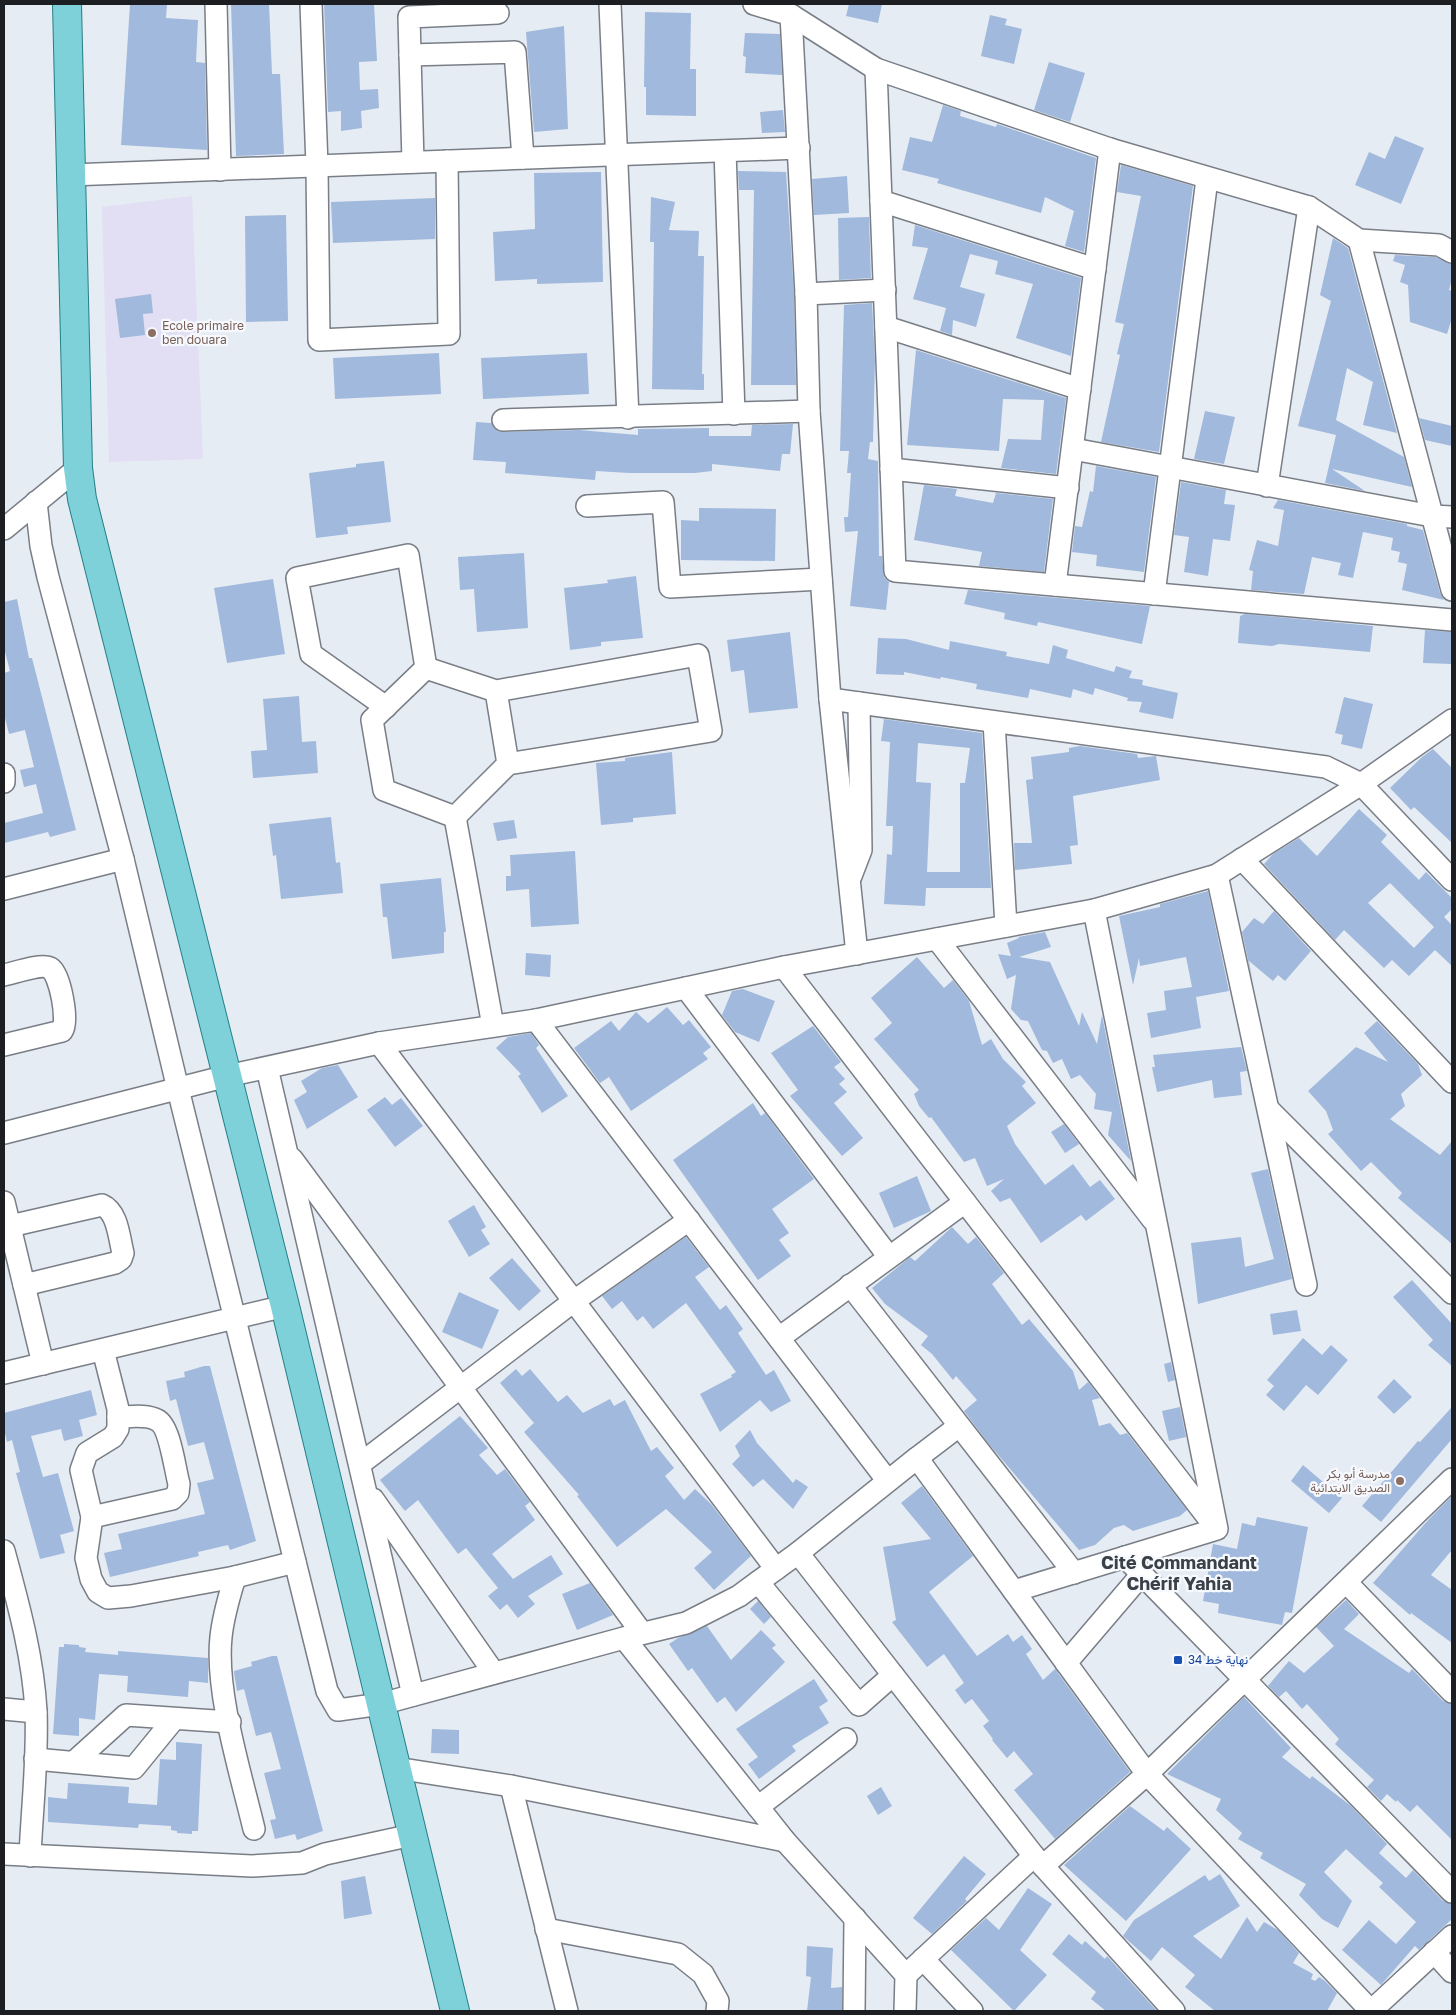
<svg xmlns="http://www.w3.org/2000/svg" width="1456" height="2015" viewBox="0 0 1456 2015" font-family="'Golos Text',Vazirmatn,sans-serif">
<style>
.education{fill:#e2def4}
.building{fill:#a1b9dc;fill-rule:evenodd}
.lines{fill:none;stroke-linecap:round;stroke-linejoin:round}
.minor-casing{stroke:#797e86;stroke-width:24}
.major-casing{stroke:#247f87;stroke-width:30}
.minor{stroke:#fff;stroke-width:21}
.major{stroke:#7ed1d8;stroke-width:28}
.education-dot{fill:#8d6e63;stroke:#f6f9fe;stroke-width:2}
.transit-dot{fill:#1a4fb4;stroke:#f6f9fe;stroke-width:2}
.labels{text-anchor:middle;stroke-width:4.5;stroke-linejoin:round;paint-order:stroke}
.education-label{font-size:12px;fill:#785e54;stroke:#f6f9fe;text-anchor:start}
.transit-label{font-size:12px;fill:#164399;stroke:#f6f9fe;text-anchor:start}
.district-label{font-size:18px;font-weight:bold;fill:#3b3f46;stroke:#f6f9fe}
</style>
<rect width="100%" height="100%" fill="#e6ecf4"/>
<polygon class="education" points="192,196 203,459 109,462 102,207"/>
<g class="building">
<polygon points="130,4 167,4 166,18 198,20 196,62 205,63 207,150 121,145"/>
<polygon points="231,4 269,4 272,74 280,74 284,154 236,156"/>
<polygon points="324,4 374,4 377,61 359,62 360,90 378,89 379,108 361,111 362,128 341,131 341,111 328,112"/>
<polygon points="849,4 882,4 878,23 846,16"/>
<polygon points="645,12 691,13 690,69 696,69 696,116 646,115 646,87 644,87"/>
<polygon points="990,15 1007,19 1005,25 1022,29 1014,64 981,56"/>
<polygon points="564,26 568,129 534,132 526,32"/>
<polygon points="745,33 780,34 782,75 745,73 746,57 743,56"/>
<polygon points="1049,62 1085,73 1070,122 1034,110"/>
<polygon points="943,105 961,111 960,116 996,127 997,124 1096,158 1084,252 1065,246 1074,211 1045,197 1041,213 937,183 939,179 902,170 910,137 932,142"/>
<polygon points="783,110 785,132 762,133 760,112"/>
<polygon points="1395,136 1424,148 1401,204 1355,185 1369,152 1385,159"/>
<polygon points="1121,165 1193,186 1159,452 1101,442 1120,355 1117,354 1124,324 1115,322 1141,196 1117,192"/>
<polygon points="738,171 786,172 794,294 796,385 751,385 754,190 739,190"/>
<polygon points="601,172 603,282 537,284 537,279 495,281 493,232 535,229 534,173"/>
<polygon points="847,176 849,213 814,215 812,179"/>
<polygon points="651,197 675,202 669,230 699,231 698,256 704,256 702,374 704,374 704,390 652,389 654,242 650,242"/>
<polygon points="435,198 435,239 333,243 331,202"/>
<polygon points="286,215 288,321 246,322 245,216"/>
<polygon points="869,217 871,278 839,280 838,218"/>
<polygon points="915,225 1081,278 1071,356 1016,338 1033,284 995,274 998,261 970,254 960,287 985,294 976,327 953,320 952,335 940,331 946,308 913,299 928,248 912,246"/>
<polygon points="1333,238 1348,248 1397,433 1363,425 1373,382 1347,368 1336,420 1404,457 1412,487 1332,469 1365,491 1325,483 1336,435 1298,426 1331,301 1320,295"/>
<polygon points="1395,255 1435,257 1452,264 1452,278 1449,290 1452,291 1452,318 1447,334 1410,322 1408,285 1400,282 1405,265 1393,261"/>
<polygon points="151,294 153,313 143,314 145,335 120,338 115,299"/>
<polygon points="872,303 875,361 873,442 870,442 868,459 878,461 879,556 882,556 884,577 889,582 886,610 850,606 858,531 845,532 844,517 848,517 851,473 847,473 849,451 840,451 844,305"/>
<polygon points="916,350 1066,398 1056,474 1001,468 1008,439 1041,440 1044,400 1003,399 999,451 907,445"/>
<polygon points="439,353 441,394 335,399 333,358"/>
<polygon points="587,353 589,394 483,399 481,358"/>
<polygon points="1205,411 1235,417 1224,464 1194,459"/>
<polygon points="1419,418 1452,426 1452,446 1425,440"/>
<polygon points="476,422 491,423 497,431 503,432 579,430 638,435 638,429 709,428 709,436 751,436 752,425 793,424 790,454 782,454 780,471 712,464 712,471 695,473 629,473 596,471 595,480 505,473 506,462 473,460"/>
<polygon points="384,461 391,522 347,527 348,534 316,538 309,473 356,467 356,464"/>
<polygon points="1096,466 1156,477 1144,572 1096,566 1097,555 1072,552 1075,526 1082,527 1090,491 1093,492"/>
<polygon points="1181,482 1226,490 1224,504 1235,505 1230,541 1213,539 1208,576 1184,572 1189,537 1174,535"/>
<polygon points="924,485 957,489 955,496 993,503 996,493 1053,499 1044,572 979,566 982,552 914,540"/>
<polygon points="1278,500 1407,524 1407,526 1423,530 1440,593 1444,600 1402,590 1407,564 1398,562 1400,552 1391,550 1393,538 1363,532 1353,578 1338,575 1341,563 1312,557 1304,594 1251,590 1253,571 1249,570 1257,540 1278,546 1284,510 1273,508"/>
<polygon points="699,508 776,509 775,561 681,560 681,520 699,521"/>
<polygon points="524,553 528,628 477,632 474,589 460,590 458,557"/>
<polygon points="636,576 643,638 601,642 601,646 570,650 564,588 608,583 607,580"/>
<polygon points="273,579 285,654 227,663 214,588"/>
<polygon points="968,590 1150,606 1142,644 1038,622 1037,626 1004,619 1005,613 964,604"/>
<polygon points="17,599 29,658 32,658 76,830 50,837 48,832 4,843 4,823 43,813 36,784 24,787 20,770 34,767 25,730 9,734 4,714 4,673 10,671 4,648 4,602"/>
<polygon points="1245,614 1373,626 1370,652 1279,644 1272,646 1238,643 1240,616"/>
<polygon points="1425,630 1452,632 1452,664 1423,663"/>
<polygon points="790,632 798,708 749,713 744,670 731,672 727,640"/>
<polygon points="878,638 906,639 949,650 950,641 1007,652 1006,656 1049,664 1053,645 1068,650 1066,658 1114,672 1116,666 1132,671 1129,678 1143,680 1142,685 1178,693 1173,719 1139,712 1142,702 1127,701 1128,698 1095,688 1093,695 1073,689 1071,698 1030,689 1028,698 976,689 977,684 941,677 940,679 904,672 904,675 876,674"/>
<polygon points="299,696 302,742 316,741 318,773 253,778 251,751 267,750 263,699"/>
<polygon points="1344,697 1373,704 1362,749 1341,744 1343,735 1335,733"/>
<path d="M 884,719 L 982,733 L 991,888 L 926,888 L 925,906 L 884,904 L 887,854 L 892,855 L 893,826 L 886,826 L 890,742 L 881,741 ZM 918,743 L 970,748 L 965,783 L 960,783 L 960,872 L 927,872 L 931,783 L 916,782 Z"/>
<polygon points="1080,746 1137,754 1138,758 1156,756 1160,780 1073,796 1078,845 1070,846 1072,864 1015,870 1014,843 1032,843 1026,780 1033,779 1031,757 1069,752 1069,748"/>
<polygon points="1433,749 1452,768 1452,843 1414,807 1411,810 1390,788 1422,757"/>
<polygon points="672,752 676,814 633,818 633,822 601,825 596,763 625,761 625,758"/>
<path d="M 1359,809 L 1387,835 L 1381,842 L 1419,880 L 1426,872 L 1452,898 L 1452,909 L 1444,917 L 1452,925 L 1452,966 L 1435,950 L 1409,976 L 1392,960 L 1384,968 L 1344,930 L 1335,940 L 1264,864 L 1273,854 L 1299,838 L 1317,856 ZM 1390,883 L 1434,927 L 1414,948 L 1368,903 Z"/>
<polygon points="331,817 336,863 340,862 343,893 281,899 276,855 273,856 269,824"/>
<polygon points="514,820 517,838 497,841 493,823"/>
<polygon points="575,851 579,924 531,927 529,889 506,891 506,876 511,876 510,855"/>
<polygon points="441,878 446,932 444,932 444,953 392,959 387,917 383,917 380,884"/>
<polygon points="1208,891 1229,991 1196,997 1201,1028 1151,1038 1147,1013 1166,1010 1164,991 1192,987 1186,957 1140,966 1139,958 1133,985 1119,916 1160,907 1160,904"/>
<polygon points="1274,911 1311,951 1285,981 1278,975 1273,981 1249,961 1253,982 1242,932 1254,918 1263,924"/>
<polygon points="1045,932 1051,947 1019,957 1050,962 1079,1026 1082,1012 1097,1044 1102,1015 1131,1161 1108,1135 1112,1112 1094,1109 1096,1094 1080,1075 1071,1079 1062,1059 1053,1063 1047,1051 1042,1050 1028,1021 1021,1020 1011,1009 1016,975 1007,979 998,954 1011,956 1007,943 1019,938 1018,937"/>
<polygon points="526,953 551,955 550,977 525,975"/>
<polygon points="917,957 944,988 953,980 969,1001 982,1045 991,1039 1003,1059 1026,1082 1022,1086 1036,1103 1007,1126 1015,1144 1045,1185 1073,1164 1090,1187 1100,1180 1115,1199 1086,1221 1081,1215 1041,1243 1010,1198 1000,1202 991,1191 1004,1179 987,1186 975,1158 964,1162 931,1117 929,1118 919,1106 914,1094 919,1090 874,1039 892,1023 871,998"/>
<polygon points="743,989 775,1001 759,1042 735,1032 722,1015 732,991"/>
<polygon points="667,1007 683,1025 689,1020 711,1047 703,1053 708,1059 631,1111 609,1077 600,1083 574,1048 611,1021 619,1031 636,1012 648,1023"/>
<polygon points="1377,1021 1418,1064 1422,1075 1401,1094 1405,1106 1390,1119 1440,1155 1452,1141 1452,1244 1398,1198 1402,1193 1371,1162 1361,1171 1328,1134 1333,1130 1326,1111 1308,1091 1356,1047 1388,1062 1364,1033"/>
<polygon points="813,1026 841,1062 834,1067 845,1079 839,1084 847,1092 834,1103 863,1138 842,1156 790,1096 798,1090 771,1053"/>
<polygon points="531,1033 539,1045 536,1048 568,1096 542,1113 518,1076 521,1074 496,1048 508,1037"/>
<polygon points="1241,1047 1247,1071 1240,1072 1242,1095 1214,1098 1212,1080 1157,1092 1152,1067 1155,1067 1153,1055"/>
<polygon points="338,1065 358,1097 307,1129 294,1100 307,1092 301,1081 322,1068"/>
<polygon points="385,1097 392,1105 401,1098 423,1126 395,1147 367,1110"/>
<polygon points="753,1103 761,1116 765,1113 814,1179 772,1209 789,1233 779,1240 791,1256 758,1280 673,1160"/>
<polygon points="1064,1124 1079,1144 1065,1153 1051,1132"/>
<polygon points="1268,1169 1292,1279 1198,1304 1191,1243 1241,1237 1245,1267 1274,1259 1251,1173"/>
<polygon points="917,1176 931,1211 894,1228 879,1193"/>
<polygon points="474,1205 486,1227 481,1230 490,1244 469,1257 448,1221"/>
<polygon points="952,1227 968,1244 976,1237 1004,1273 992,1284 1022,1325 1029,1319 1073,1371 1079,1390 1088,1382 1092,1387 1100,1398 1092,1400 1099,1426 1110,1423 1120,1435 1127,1433 1187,1510 1180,1516 1133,1531 1124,1525 1114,1528 1095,1545 1079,1550 988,1443 964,1411 977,1400 956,1376 953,1380 932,1354 921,1345 928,1336 885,1304 872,1288 910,1257 915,1261"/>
<polygon points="686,1237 709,1267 695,1277 720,1310 726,1305 743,1329 738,1333 766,1375 774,1370 791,1401 771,1412 760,1400 720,1432 700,1394 732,1377 731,1375 736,1372 686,1303 653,1329 643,1316 637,1321 622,1301 612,1309 602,1296"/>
<polygon points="512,1258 541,1291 519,1311 489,1278"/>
<polygon points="1412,1280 1452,1324 1452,1366 1428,1345 1433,1340 1393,1297"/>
<polygon points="459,1292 499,1310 482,1349 442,1332"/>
<polygon points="1297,1310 1301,1331 1273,1335 1270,1314"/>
<polygon points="1303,1338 1322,1355 1331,1345 1348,1360 1318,1395 1306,1385 1284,1411 1266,1395 1274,1386 1267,1380"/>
<polygon points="1171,1362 1175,1380 1168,1382 1164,1364"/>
<polygon points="204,1366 210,1366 256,1541 230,1550 228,1545 198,1552 199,1556 110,1577 104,1553 122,1549 118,1534 205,1514 197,1483 214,1479 204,1442 188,1446 176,1399 170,1401 166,1381 185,1377 184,1372"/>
<polygon points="516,1369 522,1376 530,1369 558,1402 567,1395 583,1413 610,1399 614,1406 625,1400 651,1451 657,1447 674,1468 665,1476 684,1500 695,1489 711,1504 751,1556 714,1590 694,1568 712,1552 666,1509 617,1547 577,1496 579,1495 524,1432 534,1423 500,1383"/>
<polygon points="1394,1379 1412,1397 1394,1414 1377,1397"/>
<polygon points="91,1390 97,1415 79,1420 83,1436 64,1441 61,1429 31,1436 43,1477 58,1473 74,1531 60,1535 65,1553 40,1559 16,1473 20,1472 12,1440 7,1442 4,1429 4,1413"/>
<polygon points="1180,1407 1186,1437 1169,1441 1162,1411"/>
<polygon points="1452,1407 1452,1439 1381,1522 1362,1506 1418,1441 1420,1442"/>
<polygon points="460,1416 488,1448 479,1455 497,1475 505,1469 530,1502 525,1506 535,1520 492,1554 513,1579 551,1555 563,1574 528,1596 535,1604 518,1618 507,1604 500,1610 488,1596 498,1588 466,1548 458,1554 418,1500 405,1511 380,1480"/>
<polygon points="750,1430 757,1443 793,1483 796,1479 808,1487 793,1509 763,1479 753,1487 732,1464 740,1456 735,1446"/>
<polygon points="1303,1465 1342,1498 1329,1513 1291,1481"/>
<polygon points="922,1486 973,1556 929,1592 977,1656 1008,1634 1013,1642 1022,1635 1032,1649 1026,1654 1043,1680 1055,1669 1130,1772 1055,1839 1014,1790 1033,1774 1014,1751 1007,1758 992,1740 993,1739 983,1726 989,1721 972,1699 965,1704 955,1690 964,1683 944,1654 927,1667 892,1622 896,1620 883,1547 931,1539 901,1503"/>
<polygon points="1452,1496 1452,1550 1431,1575 1452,1590 1452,1643 1411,1613 1410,1615 1373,1583 1429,1519"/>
<polygon points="1257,1517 1308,1527 1292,1613 1285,1612 1282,1625 1218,1613 1219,1604 1203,1601 1213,1544 1237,1549 1242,1523 1255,1526"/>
<polygon points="590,1583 613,1615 577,1630 562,1594"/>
<polygon points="1346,1600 1359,1614 1344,1629 1409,1673 1412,1669 1443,1701 1452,1704 1452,1840 1417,1805 1410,1812 1397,1800 1396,1802 1387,1794 1381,1801 1367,1787 1374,1780 1335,1744 1339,1739 1307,1704 1302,1709 1286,1691 1279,1697 1268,1686 1289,1661 1304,1673 1334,1646 1316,1627"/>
<polygon points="758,1601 771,1617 764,1624 750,1609"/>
<polygon points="707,1626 731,1660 761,1630 776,1645 772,1648 785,1662 736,1712 725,1697 717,1703 692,1668 688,1671 669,1644 678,1638"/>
<polygon points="64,1644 79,1645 79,1647 86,1648 85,1652 118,1655 118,1651 208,1658 208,1683 189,1681 188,1697 127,1692 128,1676 99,1674 95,1720 79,1718 79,1736 53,1734 59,1647 64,1647"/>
<polygon points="272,1656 277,1656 323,1831 297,1840 295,1834 275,1839 270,1820 276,1819 264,1773 281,1769 271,1732 256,1736 244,1689 237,1691 234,1673 234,1671 252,1666 251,1662"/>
<polygon points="814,1679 828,1701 819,1707 829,1723 792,1746 796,1751 759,1779 748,1764 758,1757 736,1729"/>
<polygon points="1244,1697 1291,1748 1282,1757 1310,1779 1312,1776 1351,1806 1387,1844 1379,1853 1406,1878 1413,1870 1443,1901 1452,1904 1452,1919 1419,1950 1415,1946 1381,1985 1342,1950 1369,1920 1396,1944 1416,1922 1379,1887 1383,1883 1346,1849 1324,1872 1352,1901 1338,1928 1322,1919 1299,1895 1306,1884 1260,1858 1263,1853 1238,1839 1242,1833 1216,1810 1221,1799 1167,1774"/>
<polygon points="432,1729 459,1730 459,1754 431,1753"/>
<polygon points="176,1742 202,1744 198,1831 192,1831 192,1834 177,1833 177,1831 171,1830 171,1826 139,1824 138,1828 48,1822 48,1797 67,1799 68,1783 129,1787 128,1803 157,1805 160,1759 176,1760"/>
<polygon points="881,1787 892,1806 878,1815 867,1796"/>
<polygon points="1130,1806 1164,1831 1167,1827 1191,1849 1126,1921 1064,1865"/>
<polygon points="964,1856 986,1874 965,1899 967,1901 932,1934 913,1918"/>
<polygon points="1220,1874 1240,1906 1193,1936 1221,1959 1247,1917 1257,1932 1264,1922 1278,1930 1299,1953 1293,1963 1313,1974 1311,1979 1315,1981 1319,1977 1325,1981 1337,1993 1327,2011 1215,2011 1185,1987 1195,1975 1162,1947 1151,1961 1123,1936 1134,1920 1205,1875 1209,1881"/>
<polygon points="365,1876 372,1914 344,1919 341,1881"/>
<polygon points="1028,1888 1052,1904 1020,1950 1047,1975 1014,2011 951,1950 986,1918 999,1930"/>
<polygon points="1069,1934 1082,1945 1085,1941 1105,1959 1107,1956 1157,2011 1106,2011 1091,1999 1096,1992 1052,1954"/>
<polygon points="807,1946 833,1948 831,1988 842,1987 842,2011 807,2011 811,1977 806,1976"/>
</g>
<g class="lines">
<defs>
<g id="minor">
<polyline points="216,4 220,170"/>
<polyline points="311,4 317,166 319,340 449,334 447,161"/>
<polyline points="610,4 628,418"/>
<polyline points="754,4 791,15 806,294 809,411 830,699 857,954"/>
<polyline points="791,15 876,69 1110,149 1309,207 1359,240 1439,245 1452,252"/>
<polyline points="410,55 409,17 498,13"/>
<polyline points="876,69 895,571 1452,620"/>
<polyline points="725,151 734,414"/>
<polyline points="413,162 410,55 515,52 523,158"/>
<polyline points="70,175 799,148"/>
<polyline points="881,201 1095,269"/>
<polyline points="1359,240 1452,590"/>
<polyline points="806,294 885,290"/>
<polyline points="886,327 1080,389"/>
<polyline points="503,420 809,411"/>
<polyline points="1073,449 1432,516 1452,517"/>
<polyline points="891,469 1068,488"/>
<polyline points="1267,486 1309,207"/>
<polyline points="36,502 41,546 48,577 123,859 178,1089 327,1691 338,1710 381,1704 624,1638 686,1623 739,1596 758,1582 798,1553 917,1458 1147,1774 1452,1479"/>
<polyline points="587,506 663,502 670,587 821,579"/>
<polyline points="4,529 78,468"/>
<polyline points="1055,585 1110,149"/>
<polyline points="1154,594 1207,179"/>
<polyline points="496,691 698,655 711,731 508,764 455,817 384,790 372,720 426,668 496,691 508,764"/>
<polyline points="830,699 1326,767 1361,784 1452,880"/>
<polyline points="386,707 311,654 297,578 408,555 426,668"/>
<polyline points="994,722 1006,926"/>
<polyline points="4,774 4,782"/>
<polyline points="455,817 493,1026"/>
<polyline points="1242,859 1452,1082"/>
<polyline points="1217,875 1306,1285"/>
<polyline points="851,876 861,850 859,703"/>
<polyline points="4,889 123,859"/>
<polyline points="937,939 1153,1220"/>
<polyline points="784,967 1213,1524"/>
<path d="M 4,975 C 14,973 42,963 50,968 C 60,974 69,1021 62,1031 L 4,1045"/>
<polyline points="686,988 889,1257"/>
<polyline points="536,1020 887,1480"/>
<polyline points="379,1043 776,1569"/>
<polyline points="267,1068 413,1695"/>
<polyline points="1270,1111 1452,1293"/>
<polyline points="4,1133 227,1076 379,1043 536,1020 784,967 1094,910 1217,875 1361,784 1452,720"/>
<polyline points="292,1159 642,1633"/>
<polyline points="4,1202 43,1364"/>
<path d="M 10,1226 L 102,1205 C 118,1212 119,1238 123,1253 L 121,1259 L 115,1263 L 24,1285"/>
<polyline points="850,1285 1074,1573"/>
<polyline points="779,1338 965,1202"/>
<polyline points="103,1350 118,1409 118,1429 113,1437 87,1453 81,1470 92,1517 86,1558 91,1579 98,1592 108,1598 131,1596 235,1577 295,1562"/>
<polyline points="4,1373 285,1306"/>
<polyline points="917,1458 959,1426"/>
<polyline points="360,1464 574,1301 689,1220"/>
<polyline points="373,1499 494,1673"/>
<path d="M 92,1517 L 172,1499 L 178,1493 L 179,1484 C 175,1470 170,1426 157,1420 C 146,1414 130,1417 118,1417"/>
<path d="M 4,1551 C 18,1603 33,1656 36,1711 C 38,1759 32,1808 30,1856"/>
<polyline points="798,1553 1034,1856 1174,2011"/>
<polyline points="1125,1557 1452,1892"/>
<path d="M 235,1577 C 229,1597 223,1616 221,1637 C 215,1692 241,1774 254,1829"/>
<polyline points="758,1582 859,1705 893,1675"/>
<polyline points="1346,1582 1452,1692"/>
<polyline points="1014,1591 1217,1529 1094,910"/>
<polyline points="624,1638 785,1841 906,1975 905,2011"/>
<polyline points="1066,1663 1142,1574"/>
<polyline points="4,1709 36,1712"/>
<polyline points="35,1759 134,1768 174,1719"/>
<polyline points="74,1762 126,1715 230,1722"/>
<polyline points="396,1768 511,1786 785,1841"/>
<polyline points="511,1786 567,2011"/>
<polyline points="758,1807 846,1739"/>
<polyline points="4,1854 252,1866 302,1863 325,1854 412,1835"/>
<polyline points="1043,1866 1147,1774 1371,2011"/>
<polyline points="546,1929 678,1954 703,1974 718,2001 717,2011"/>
<polyline points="1434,1952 1452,1972"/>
<polyline points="923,1959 972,2011"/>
<polyline points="906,1975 1034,1856"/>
<polyline points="854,2011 855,1918"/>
<polyline points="1371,2011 1452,1936"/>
</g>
<polyline id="major" points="67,4 78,468 82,499 285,1306 455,2011"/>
</defs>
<use href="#minor" class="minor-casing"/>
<use href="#major" class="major-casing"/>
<use href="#minor" class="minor"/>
<use href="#major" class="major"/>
</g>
<g class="education-dot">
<circle cx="152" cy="333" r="5"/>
<circle cx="1400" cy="1481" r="5"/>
</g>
<rect class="transit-dot" x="1173" y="1655" width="10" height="10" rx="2.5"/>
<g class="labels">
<g class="education-label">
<text x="162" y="330">Ecole primaire<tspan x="162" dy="14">ben douara</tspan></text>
<text x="1390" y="1478" text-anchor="end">مدرسة أبو بكر<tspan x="1390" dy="14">الصديق الابتدائية</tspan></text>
</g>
<g class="transit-label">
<text x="1188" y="1664">نهاية خط 34</text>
</g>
<g class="district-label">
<text x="1179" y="1569">Cité Commandant<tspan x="1179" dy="21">Chérif Yahia</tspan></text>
</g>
</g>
<rect width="1456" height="2015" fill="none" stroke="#1c1e21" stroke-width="10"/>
</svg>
